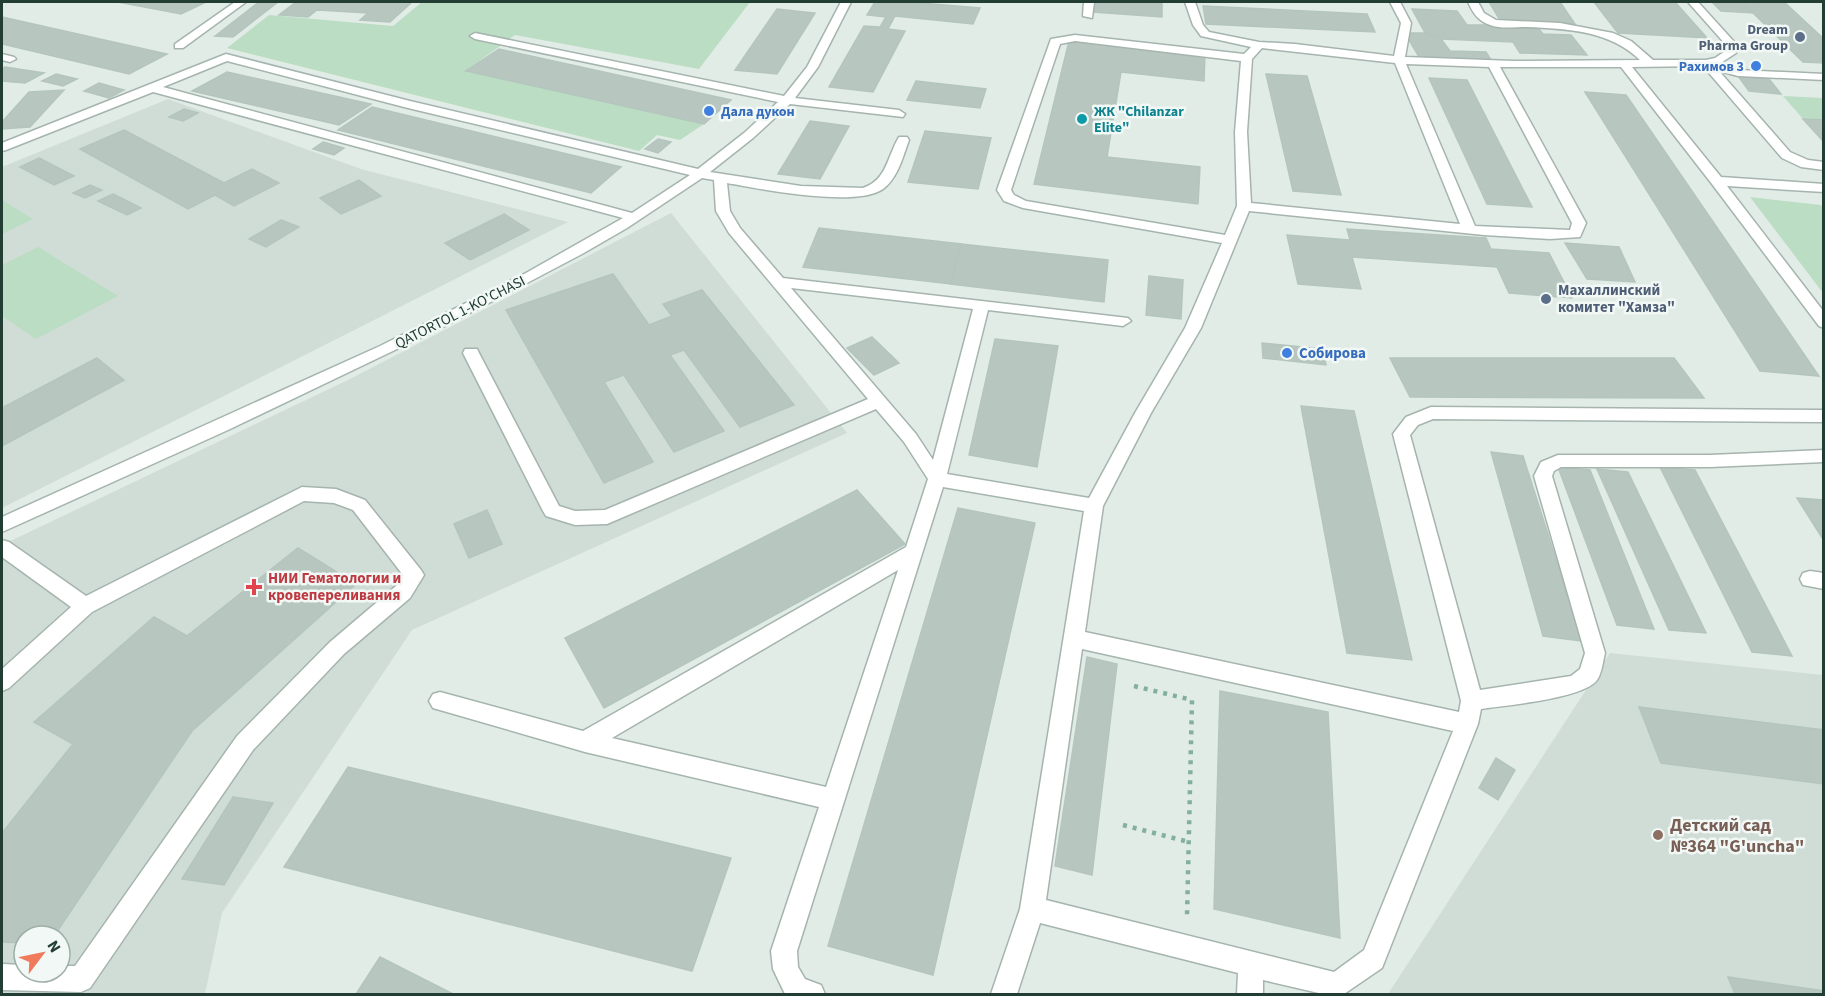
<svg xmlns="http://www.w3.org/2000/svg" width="1825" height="996" viewBox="0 0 1825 996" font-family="'Source Sans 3',sans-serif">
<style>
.built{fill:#d0dcd6;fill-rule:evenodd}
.green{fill:#bbddc3}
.building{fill:#b7c7c0;stroke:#b4c5be;stroke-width:1.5}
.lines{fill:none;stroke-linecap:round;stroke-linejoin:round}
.minor-casing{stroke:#a5b4ae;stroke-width:3}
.path{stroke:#83af9f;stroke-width:4.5;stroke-dasharray:4 6;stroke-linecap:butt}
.minor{fill:#fff;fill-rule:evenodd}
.service-dot{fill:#5c6f8a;stroke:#f2f8f5;stroke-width:2}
.shop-dot{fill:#3f7fe0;stroke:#f2f8f5;stroke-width:2}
.culture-dot{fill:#0f9aa8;stroke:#f2f8f5;stroke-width:2}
.health-dot{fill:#e0444e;stroke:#f2f8f5;stroke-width:2}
.education-dot{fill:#8d6e63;stroke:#f2f8f5;stroke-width:2}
.labels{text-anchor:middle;stroke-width:5;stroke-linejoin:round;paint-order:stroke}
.far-service-label{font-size:14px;font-weight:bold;fill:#4e5e75;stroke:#f2f8f5;text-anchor:end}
.far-shop-label{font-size:14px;font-weight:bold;fill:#366cbe;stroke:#f2f8f5;text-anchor:end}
.far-culture-label{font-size:14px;font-weight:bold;fill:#0d838f;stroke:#f2f8f5;text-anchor:start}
.service-label{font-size:15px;font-weight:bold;fill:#4e5e75;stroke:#f2f8f5;text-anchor:start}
.street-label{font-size:15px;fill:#223d34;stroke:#f2f8f5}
.shop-label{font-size:15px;font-weight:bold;fill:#366cbe;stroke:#f2f8f5;text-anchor:start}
.health-label{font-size:15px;font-weight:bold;fill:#be3a42;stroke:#f2f8f5;text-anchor:start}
.near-education-label{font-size:18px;font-weight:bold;fill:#785e54;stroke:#f2f8f5;text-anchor:start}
</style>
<rect width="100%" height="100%" fill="#e2ece7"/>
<g class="built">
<polygon points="168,99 361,169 568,222 2,508 2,167"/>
<path d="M 671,213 L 847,433 L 412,630 L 222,913 L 205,994 L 2,994 L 2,545 L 348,380 ZM 24,936 L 60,936 L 60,972 L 24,972 Z"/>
<polygon points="1610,653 1823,675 1823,994 1388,994"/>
</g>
<g class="green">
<polygon points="422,2 750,2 699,69 515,35 467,70 704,124 680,140 657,135 639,151 227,48 269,15 393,26"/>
<polygon points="1783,96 1823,98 1823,120 1803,119"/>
<polygon points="1750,197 1821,205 1823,208 1823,293"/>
<polygon points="2,200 33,219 2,234"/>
<polygon points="38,247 118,296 36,339 2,316 2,265"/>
</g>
<g class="building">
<polygon points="118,2 206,2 181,14"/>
<polygon points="259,2 278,2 233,37 215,36"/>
<polygon points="296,2 412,2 390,22 360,20 368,13 317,10 308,17 279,15"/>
<polygon points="875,2 908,2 980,8 973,24 895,16 888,29 905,31 873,92 829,87 864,26 880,27 886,17 867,15"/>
<polygon points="1094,2 1162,2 1162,17 1093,12"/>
<polygon points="1489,2 1560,2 1575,24 1500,20"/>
<polygon points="1594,2 1675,2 1707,38 1618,33"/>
<polygon points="1712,2 1742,2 1753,13 1721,11"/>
<polygon points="1742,2 1784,2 1824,39 1824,63 1803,62"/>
<polygon points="1203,6 1367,14 1375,32 1206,24"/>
<polygon points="777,9 815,13 777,74 735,70"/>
<polygon points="1412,9 1457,11 1467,25 1501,25 1503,27 1539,29 1543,34 1571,35 1587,55 1520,53 1513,42 1441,39 1425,33"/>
<polygon points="2,17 167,54 129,74 2,44"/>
<polygon points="1405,33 1425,33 1441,39 1450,51 1486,52 1491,60 1419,57"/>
<polygon points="1069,41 1205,54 1204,81 1121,72 1107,157 1200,167 1198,204 1034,184"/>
<polygon points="499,49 731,100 704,124 466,71"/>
<polygon points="5,67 44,73 25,83 2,81 2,69"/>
<polygon points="227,72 371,104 339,125 192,91"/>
<polygon points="56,74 77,79 63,86 42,81"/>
<polygon points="1266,74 1307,76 1341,195 1293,191"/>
<polygon points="1738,76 1769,79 1781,94 1749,91"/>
<polygon points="1429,78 1467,80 1532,207 1487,204"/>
<polygon points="916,81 986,89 980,108 907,100"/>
<polygon points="99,83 124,90 109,98 84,91"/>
<polygon points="64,90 30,127 2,129 2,122 29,92"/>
<polygon points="1585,92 1626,95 1819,376 1760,371"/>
<polygon points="372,107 621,167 591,193 338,130"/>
<polygon points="184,109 198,113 183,121 169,117"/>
<polygon points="1803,119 1824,120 1824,142"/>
<polygon points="810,121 849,126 820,179 778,174"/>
<polygon points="124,130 224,183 252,169 279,183 234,206 215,195 188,209 80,149"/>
<polygon points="925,131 991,138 978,189 908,182"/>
<polygon points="658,139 671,142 658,153 645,149"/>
<polygon points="323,142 344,148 334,155 313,149"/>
<polygon points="39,158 74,176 54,185 20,167"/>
<polygon points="359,180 381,196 341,214 320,198"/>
<polygon points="90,185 102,190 85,198 73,193"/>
<polygon points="113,194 141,208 127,215 98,201"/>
<polygon points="504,214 529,230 470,260 445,243"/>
<polygon points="281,220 299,227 266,247 249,239"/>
<polygon points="819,228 961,244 951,284 803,267"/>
<polygon points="1347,229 1486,238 1491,249 1549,253 1572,298 1509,293 1497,267 1352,257 1361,289 1298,284 1287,235 1350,240"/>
<polygon points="1565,243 1619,247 1635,282 1587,279"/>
<polygon points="961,244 1108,260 1104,302 951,284"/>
<polygon points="613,274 649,325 672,316 663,304 702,290 794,405 740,427 684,350 670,355 724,431 674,452 624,375 604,382 653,462 604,483 506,310"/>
<polygon points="1149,276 1183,280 1181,319 1146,315"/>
<polygon points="872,337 899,363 874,375 847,348"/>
<polygon points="995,339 1058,346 1037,467 969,455"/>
<polygon points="1262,343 1323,349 1326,365 1263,358"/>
<polygon points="97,358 124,380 2,446 2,408"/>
<polygon points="1390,358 1674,358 1704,398 1410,397"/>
<polygon points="1301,406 1354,411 1412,660 1347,653"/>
<polygon points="1491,452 1523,456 1582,641 1543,636"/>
<polygon points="1558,467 1590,470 1654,629 1617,625"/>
<polygon points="1660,467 1695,470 1792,656 1752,652"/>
<polygon points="1597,469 1628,472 1706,633 1669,630"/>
<polygon points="857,490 905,544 604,708 565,638"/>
<polygon points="1797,498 1824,500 1824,541"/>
<polygon points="958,508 1035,523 933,975 828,946"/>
<polygon points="487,510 502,544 469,558 454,524"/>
<polygon points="298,548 356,584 192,731 54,936 24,936 24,943 2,942 2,833 73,744 34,722 154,617 187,636"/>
<polygon points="1087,657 1117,664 1092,875 1055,866"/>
<polygon points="1220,691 1328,712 1340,938 1214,909"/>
<polygon points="1639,707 1824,730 1824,784 1661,763"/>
<polygon points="1496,758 1515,770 1498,800 1479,788"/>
<polygon points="348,767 731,858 692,971 284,867"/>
<polygon points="233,797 273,803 224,885 182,879"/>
<polygon points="380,957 453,994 356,994"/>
<polygon points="1728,977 1824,991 1824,994 1735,994"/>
</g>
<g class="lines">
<defs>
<g id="minor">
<polygon points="235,2 246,2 183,48 175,48 175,44"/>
<path d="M 841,2 L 851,2 L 818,67 L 795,98 L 899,110 L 905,114 L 903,117 L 790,104 L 753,138 L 710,172 L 801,186 L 863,188 C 887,180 887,157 899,137 L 907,137 L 909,140 C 903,156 898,178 883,189 C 856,208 760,189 727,183 L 730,211 L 740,228 L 783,278 L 1128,318 L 1131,321 L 1123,326 L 988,310 L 947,474 L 1089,498 L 1135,413 L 1185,328 L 1222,243 L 1023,208 L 1004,201 L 997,190 L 1051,39 L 1075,35 L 1244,54 L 1251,47 L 1201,36 L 1193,25 L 1185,2 L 1195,2 L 1203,25 L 1209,32 L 1259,42 L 1295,44 L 1394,56 L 1401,23 L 1390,2 L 1400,2 L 1411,23 L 1405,57 L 1514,61 L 1640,60 C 1609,30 1567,29 1527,27 C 1515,27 1500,29 1490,25 C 1478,21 1473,13 1468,2 L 1478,2 L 1484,13 L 1496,20 L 1560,23 L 1613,33 L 1631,41 L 1653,60 L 1706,60 L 1715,58 L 1727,50 L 1727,46 L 1688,2 L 1698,2 L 1737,45 L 1736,53 L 1719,64 L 1739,70 L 1824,74 L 1824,80 L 1738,76 L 1719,71 L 1790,152 L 1808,160 L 1824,162 L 1824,170 L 1801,167 L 1782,158 L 1703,66 L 1632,67 L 1721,177 L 1824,184 L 1824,192 L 1727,186 L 1824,312 L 1824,328 L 1819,326 L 1712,184 L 1621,67 L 1500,67 L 1586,223 L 1580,237 L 1550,239 L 1484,235 L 1249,211 L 1201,328 L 1151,413 L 1103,506 L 1085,632 L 1459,712 L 1461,701 L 1393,434 L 1406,417 L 1431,407 L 1824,410 L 1824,422 L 1433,419 L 1418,425 L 1410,435 L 1480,690 L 1571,676 L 1580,669 L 1585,653 L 1534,476 L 1541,462 L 1558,455 L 1710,455 L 1824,450 L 1824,462 L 1710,467 L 1561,467 L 1554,471 L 1552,476 L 1605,653 C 1603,661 1602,673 1597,680 C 1583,699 1506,705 1481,709 L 1478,724 L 1382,968 L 1344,994 L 1323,994 L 1263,980 L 1263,994 L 1237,994 L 1238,973 L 1040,923 L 1017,994 L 991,994 L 1020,909 L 1084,511 L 943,487 L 797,951 L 798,967 L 805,979 L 821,985 L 825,994 L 785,994 L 773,969 L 771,951 L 819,807 L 585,752 L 433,708 L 429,701 L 433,694 L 440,692 L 583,731 L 906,547 L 928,479 L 904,442 L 876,409 L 607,524 L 575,525 L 546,516 L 543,511 L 463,353 L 465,349 L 477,349 L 479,353 L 559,506 L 575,511 L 605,510 L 868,399 L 729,233 L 716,211 L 714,180 L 702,178 L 627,228 L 582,254 L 445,326 L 228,430 L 2,532 L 2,517 L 380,346 L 526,273 L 623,218 L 153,92 L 6,150 L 2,151 L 2,143 L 226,54 L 410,101 L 698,169 L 744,133 L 778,102 L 475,39 L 470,36 L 475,33 L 784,96 L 807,67 ZM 1075,41 L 1241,61 L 1235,132 L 1237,206 L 1225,235 L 1026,201 L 1014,195 L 1011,190 L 1060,44 ZM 1262,48 L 1395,63 L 1460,224 L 1251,203 L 1247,132 L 1252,59 ZM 227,61 L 408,108 L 690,175 L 632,213 L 163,87 ZM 1406,64 L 1489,67 L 1572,223 L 1570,230 L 1475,226 ZM 791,288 L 973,309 L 933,460 L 916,434 ZM 898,570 L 826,787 L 612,738 ZM 1082,649 L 1453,731 L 1364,950 L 1334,972 L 1046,900 Z"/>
<polygon points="1084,2 1094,2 1092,18 1083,16"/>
<polygon points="2,54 14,57 16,59 10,62 2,60"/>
<polygon points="302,487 336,489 365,500 421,570 424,575 410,598 344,654 253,750 90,988 81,992 2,990 2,964 24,965 24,972 60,972 60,966 75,966 237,736 330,642 396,586 403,575 353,510 334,503 304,501 92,612 9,688 2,691 2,669 71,607 2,557 2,540 9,542 86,596"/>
<polygon points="1810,571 1824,573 1824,589 1803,585 1800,579 1803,573"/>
</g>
</defs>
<use href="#minor" class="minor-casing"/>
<g class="path">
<polyline points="1134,686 1192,700 1187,917"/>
<polyline points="1123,825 1189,842"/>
</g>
<use href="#minor" class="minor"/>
</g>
<g class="service-dot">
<circle cx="1800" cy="37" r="6"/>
<circle cx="1546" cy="299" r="6"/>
</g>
<g class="shop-dot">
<circle cx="1756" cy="66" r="6"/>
<circle cx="709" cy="111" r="6"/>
<circle cx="1287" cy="353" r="6"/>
</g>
<circle class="culture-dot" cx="1082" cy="119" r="6"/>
<path class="health-dot" d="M251 578h6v6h6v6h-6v6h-6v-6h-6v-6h6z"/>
<circle class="education-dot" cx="1658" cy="835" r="6"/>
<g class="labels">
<g class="far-service-label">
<text x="1788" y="34">Dream<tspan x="1788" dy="16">Pharma Group</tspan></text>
</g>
<g class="far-shop-label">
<text x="1744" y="71">Рахимов 3</text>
<text x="721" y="116" text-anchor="start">Дала дукон</text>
</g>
<g class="far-culture-label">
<text x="1094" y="116">ЖК "Chilanzar<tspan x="1094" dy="16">Elite"</tspan></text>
</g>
<g class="service-label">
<text x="1558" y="295">Махаллинский<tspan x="1558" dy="17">комитет "Хамза"</tspan></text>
</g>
<g class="street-label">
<text transform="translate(460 312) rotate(-27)" y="5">QATORTOL 1-KO'CHASI</text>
</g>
<g class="shop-label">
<text x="1299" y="358">Собирова</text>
</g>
<g class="health-label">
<text x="268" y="583">НИИ Гематологии и<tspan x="268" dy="17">кровепереливания</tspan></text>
</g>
<g class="near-education-label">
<text x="1670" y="831">Детский сад<tspan x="1670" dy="21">№364 "G'uncha"</tspan></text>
</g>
</g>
<rect width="1825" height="996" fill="none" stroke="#223d34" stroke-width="6"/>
<g transform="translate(42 954) rotate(58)"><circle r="28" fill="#f2f8f5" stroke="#9fada8" stroke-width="1.5"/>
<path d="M0-4.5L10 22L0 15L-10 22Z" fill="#f07a5c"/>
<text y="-9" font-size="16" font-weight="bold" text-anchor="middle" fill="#223d34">N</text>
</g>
</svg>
